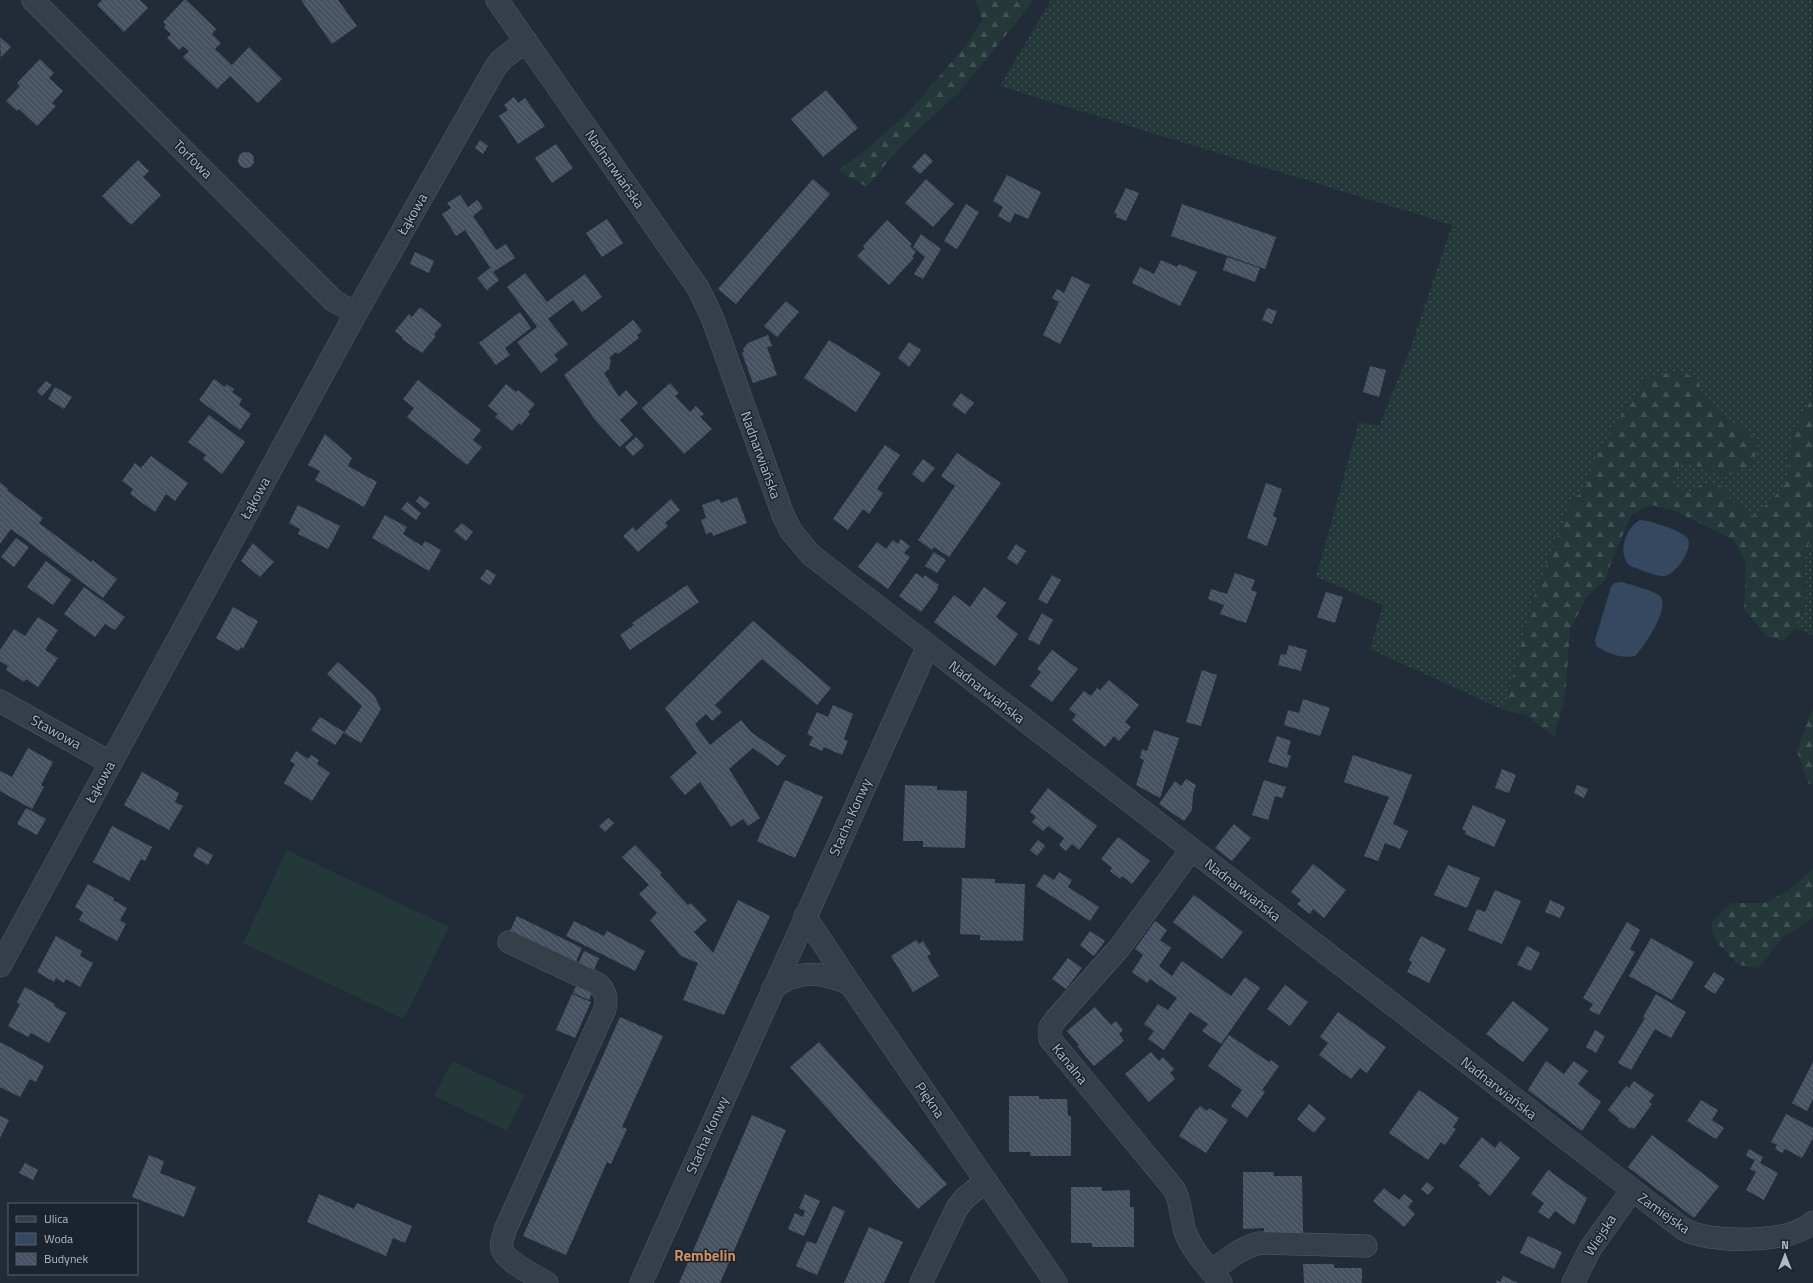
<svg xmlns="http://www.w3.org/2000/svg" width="1813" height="1283" viewBox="0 0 1813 1283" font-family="'Titillium Web',sans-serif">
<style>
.grass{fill:url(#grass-dots)}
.forest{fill:url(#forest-firs)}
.garden{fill:#24383a}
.water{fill:#364860}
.building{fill:url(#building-back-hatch)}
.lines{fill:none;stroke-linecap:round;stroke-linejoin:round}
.minor-casing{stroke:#545c67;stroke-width:23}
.minor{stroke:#363e4a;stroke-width:22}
.labels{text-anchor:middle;stroke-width:3;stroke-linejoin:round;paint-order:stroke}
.street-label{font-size:14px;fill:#b1b9c6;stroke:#1b232e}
.neighbourhood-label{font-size:15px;font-weight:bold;fill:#d18f61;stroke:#1b232e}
</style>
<defs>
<pattern id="grass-dots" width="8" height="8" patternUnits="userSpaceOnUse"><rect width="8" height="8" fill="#24383a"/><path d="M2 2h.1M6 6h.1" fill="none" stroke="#415355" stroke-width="1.8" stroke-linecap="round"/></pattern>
<pattern id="forest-firs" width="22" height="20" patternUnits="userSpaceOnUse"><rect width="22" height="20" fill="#24383a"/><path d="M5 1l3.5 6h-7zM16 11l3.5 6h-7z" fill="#415355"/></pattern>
<pattern id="building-back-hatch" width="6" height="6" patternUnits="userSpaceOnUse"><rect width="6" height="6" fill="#465261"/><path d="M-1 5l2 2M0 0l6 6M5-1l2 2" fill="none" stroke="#5e6976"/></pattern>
</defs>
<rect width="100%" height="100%" fill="#222c39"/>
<g class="grass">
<polygon points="1051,0 1813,0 1813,397 1794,430 1789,458 1787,481 1772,500 1753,516 1728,498 1723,487 1699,484 1690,493 1672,486 1680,463 1697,466 1721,475 1748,430 1724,418 1701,394 1600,452 1587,484 1570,505 1533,600 1504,710 1370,649 1383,605 1316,577 1359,422 1379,426 1410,350 1452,225 1000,86"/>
<path d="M 1813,537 L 1813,635 L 1795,628 C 1798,619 1806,607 1806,598 C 1807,574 1798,560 1813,537 Z"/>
</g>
<g class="forest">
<polygon points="976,0 1033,0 1028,8 959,92 900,147 867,187 838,170 863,152 907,114 968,43 982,21"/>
<path d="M 1683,372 L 1699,381 L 1701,394 L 1724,418 L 1748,430 L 1758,443 L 1754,459 L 1740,471 L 1721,475 L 1697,466 L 1680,463 L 1672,486 L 1689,493 C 1701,482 1708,480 1723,487 L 1728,498 L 1753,516 L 1772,500 L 1787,481 L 1789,458 L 1794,430 L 1813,397 L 1813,537 L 1809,543 L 1803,563 L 1806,600 L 1795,628 L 1784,641 L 1766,636 L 1744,609 L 1746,564 L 1734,540 L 1673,510 L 1651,505 L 1632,514 L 1612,559 L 1606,579 L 1587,597 L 1570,629 L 1565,698 L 1554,736 L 1526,715 L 1504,710 L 1533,600 L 1570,505 L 1587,484 L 1599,452 L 1631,400 L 1650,375 Z"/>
<polygon points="1813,710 1813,783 1809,784 1797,751 1810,714"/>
<polygon points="1813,869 1813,918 1782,938 1759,968 1738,965 1715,940 1711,923 1731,903 1764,903 1788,891"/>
</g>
<g class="garden">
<polygon points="287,850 449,927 404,1019 243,943"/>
<polygon points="452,1061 525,1095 507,1131 434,1096"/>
</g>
<g class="water">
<path d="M 1640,520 C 1649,520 1684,531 1688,539 C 1693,550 1674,577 1663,576 C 1653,576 1640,569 1630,566 C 1617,554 1625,528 1640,520 Z"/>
<path d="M 1622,582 C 1631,585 1653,590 1660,596 C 1671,607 1644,647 1635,656 C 1621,659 1607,653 1596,646 L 1595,640 L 1611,587 L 1614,583 Z"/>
</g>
<g class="building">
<polygon points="102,0 140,0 148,8 124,32 97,5"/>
<polygon points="184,0 186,0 216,29 212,34 221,43 215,49 232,65 249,47 282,79 258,103 230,76 217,89 183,57 189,51 183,46 179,50 167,38 171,34 164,27 166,25 163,22"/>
<polygon points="301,0 338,0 357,26 332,44"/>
<polygon points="0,37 11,47 1,57 1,62"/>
<polygon points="40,59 54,73 49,78 63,91 52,103 56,106 37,126 19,109 17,111 6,101 20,86 17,83"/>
<polygon points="826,90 858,128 823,157 791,119"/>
<polygon points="514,97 518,103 525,98 545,126 518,144 499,116 508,110 504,105"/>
<polygon points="480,140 488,146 483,154 475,148"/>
<polygon points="556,144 573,168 552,183 535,158"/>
<circle cx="246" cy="160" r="8"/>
<polygon points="925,153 933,161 920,174 912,167"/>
<polygon points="138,160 149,171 143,177 161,195 131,225 102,196"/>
<polygon points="1007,175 1041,192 1028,219 1015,213 1010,223 998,216 1003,207 993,201"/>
<polygon points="813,179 830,194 736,304 718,289"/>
<polygon points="926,179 954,204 933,227 905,203"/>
<polygon points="1126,188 1139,193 1126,221 1116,217 1117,214 1114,213"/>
<polygon points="460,195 468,207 477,200 483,208 473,216 496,250 506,244 515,258 493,272 465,230 456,236 442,214 451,208 447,203"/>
<polygon points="966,204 979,212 957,249 944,241"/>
<polygon points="1182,204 1276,237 1265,269 1171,236"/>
<polygon points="607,219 623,243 602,257 586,233"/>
<polygon points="887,220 912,244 910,246 916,252 912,257 914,258 889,285 857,256 865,248 863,246"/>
<polygon points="921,234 941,249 923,279 914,274 925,257 913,247"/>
<polygon points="415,252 434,261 429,273 410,264"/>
<polygon points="1227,257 1260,268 1255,282 1223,270"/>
<polygon points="1161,260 1177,267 1179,264 1197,272 1180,306 1132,283 1140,267 1154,274"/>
<polygon points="490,268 499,280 487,290 477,278"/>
<polygon points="525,273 547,302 585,274 602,297 582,312 573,300 548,319 568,344 554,355 558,360 541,373 517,342 537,327 507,287"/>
<polygon points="1072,276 1090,285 1060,344 1043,335 1059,302 1052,298 1057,289 1064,293"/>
<polygon points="786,301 799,312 777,337 764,326"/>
<polygon points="420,307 442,325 434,334 436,336 422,353 402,339 403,338 395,331 409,314 412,317"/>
<polygon points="1267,308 1277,311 1272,324 1262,320"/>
<polygon points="520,312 531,328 505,348 510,355 496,365 479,343"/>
<polygon points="633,320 642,331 637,335 639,338 618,354 616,352 609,358 611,360 609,369 604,373 619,397 626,390 638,403 620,420 633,435 620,447 595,420 564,375"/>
<polygon points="768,335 772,346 767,347 777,375 753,383 742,353 744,352 743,349 748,343"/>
<polygon points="829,340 881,373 856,412 804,378"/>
<polygon points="909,342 921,350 909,367 898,358"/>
<polygon points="1370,366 1386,370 1379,397 1363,392"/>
<polygon points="214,379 225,387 226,384 234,389 232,392 242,399 239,405 251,414 240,430 199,400"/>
<polygon points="418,380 481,430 473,440 482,447 467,465 407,417 414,408 403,399"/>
<polygon points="46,381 52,385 42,396 37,391"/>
<polygon points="670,383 679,393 675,396 690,412 696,406 704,414 700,417 712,429 684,454 642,408"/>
<polygon points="506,384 516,392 518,390 535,404 528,412 530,414 521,425 519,423 512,431 495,417 498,414 488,406"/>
<polygon points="55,387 72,397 64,409 48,399"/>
<polygon points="961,393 974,403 965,414 952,405"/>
<polygon points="209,415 245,442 222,474 203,459 206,455 188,442"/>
<polygon points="325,434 352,458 348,466 377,482 364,507 315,480 320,471 308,465"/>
<polygon points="636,437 644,446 633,456 625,447"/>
<polygon points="885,445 900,455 877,489 883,493 869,514 863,509 848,530 833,519"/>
<polygon points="957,453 1001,483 949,557 934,547 932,550 918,540 955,486 941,476"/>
<polygon points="151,456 188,483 175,501 166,494 155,512 130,494 133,489 122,481 135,463 141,468"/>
<polygon points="923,459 935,468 923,483 912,474"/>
<polygon points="0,482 8,489 7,490 43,518 39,523 91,562 92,560 117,579 103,598 11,529 0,544"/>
<polygon points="1266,483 1282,489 1273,516 1277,518 1267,546 1247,538"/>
<polygon points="420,496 430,503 425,509 416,501"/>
<polygon points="737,497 747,523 713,536 712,532 706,534 701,520 706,518 702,505 719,499 721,503"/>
<polygon points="671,499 680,510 665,523 668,526 638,552 623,536 633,527 636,531"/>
<polygon points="407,502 421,513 416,520 401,509"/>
<polygon points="298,505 340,526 328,549 298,534 300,529 289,523"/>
<polygon points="385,515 407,527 403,534 422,546 425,541 441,550 429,571 372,538"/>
<polygon points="462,523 473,532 466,541 454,531"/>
<polygon points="16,538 29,547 14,567 1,557"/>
<polygon points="901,539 910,546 904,553 910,557 888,589 858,567 877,542 886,549 893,540 898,544"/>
<polygon points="253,543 274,562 260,577 241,561"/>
<polygon points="1016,544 1026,551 1017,565 1007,558"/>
<polygon points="934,552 946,560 937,573 925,566"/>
<polygon points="46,561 71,580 53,605 27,587"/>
<polygon points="487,569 496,575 490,585 480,579"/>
<polygon points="916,573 923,578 925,575 939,585 937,588 938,589 921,612 899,596"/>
<polygon points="1235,573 1255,580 1251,590 1257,592 1246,623 1220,614 1224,605 1208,599 1211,589 1227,594"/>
<polygon points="1052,575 1061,580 1047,604 1038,599"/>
<polygon points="687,585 699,602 630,650 620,635 634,625 632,623"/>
<polygon points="84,587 125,617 115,630 105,624 95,637 64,614"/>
<polygon points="984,587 1006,603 996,617 1018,634 995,666 934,622 954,595 970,607"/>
<polygon points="1326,592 1343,597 1335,623 1317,617"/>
<polygon points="233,607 258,621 243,649 241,647 238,651 216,638"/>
<polygon points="1042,613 1053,620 1039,645 1028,639"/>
<polygon points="38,617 58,630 45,650 58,658 38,687 26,679 24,682 6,670 8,666 0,661 0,650 14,629 25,636"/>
<polygon points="753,621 831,688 817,705 762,659 715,705 722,712 712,721 706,714 695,724 710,745 741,720 751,732 786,756 778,766 753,748 729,769 760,818 748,826 743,819 731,827 700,782 685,795 670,777 697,753 665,708"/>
<polygon points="1289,645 1307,650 1301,671 1278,665 1281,654 1286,655"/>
<polygon points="1052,650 1078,669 1052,702 1030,686 1041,672 1037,669"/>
<polygon points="338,662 374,695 381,709 361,743 344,733 362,706 327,674"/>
<polygon points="1202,670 1217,675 1201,726 1186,722"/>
<polygon points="1109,680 1139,705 1125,722 1131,727 1119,741 1114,736 1105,747 1072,720 1076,715 1069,709 1084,691 1091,696 1097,688 1100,690"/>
<polygon points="1303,699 1330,708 1320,736 1284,725 1288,710 1299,713"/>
<polygon points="833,705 853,714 844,739 848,741 842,755 824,747 822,751 809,745 813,737 807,734 817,712 828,717"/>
<polygon points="320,717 344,732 335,745 311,730"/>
<polygon points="1154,730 1179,738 1160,798 1136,785 1144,760 1140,758 1142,749 1147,751"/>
<polygon points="1277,736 1291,741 1287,754 1291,756 1287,768 1268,762"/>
<polygon points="28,748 53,762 41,785 44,787 32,809 0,791 0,771 12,777"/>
<polygon points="296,751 308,759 311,755 319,760 317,764 330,773 312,801 284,783 295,764 290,761"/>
<polygon points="1353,755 1412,775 1393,824 1408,831 1400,849 1385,843 1378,861 1364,856 1389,797 1344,782"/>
<polygon points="1502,769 1516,775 1509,793 1495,788"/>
<polygon points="142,772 179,793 175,802 183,806 169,830 124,805"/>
<polygon points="1186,779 1196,785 1193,794 1192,810 1184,821 1159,804 1175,781 1181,786"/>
<polygon points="785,780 823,797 795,858 757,841"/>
<polygon points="1264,780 1286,787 1282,798 1275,796 1268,820 1252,815"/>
<polygon points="905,785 937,786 937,790 967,791 965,848 923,847 923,841 903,841"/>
<polygon points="1577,785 1588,789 1584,798 1574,793"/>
<polygon points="1048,788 1097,826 1079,850 1072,844 1066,851 1059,845 1064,838 1048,826 1043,831 1032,822 1036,817 1030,812"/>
<polygon points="1473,805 1506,820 1494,847 1465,834 1466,831 1462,829"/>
<polygon points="26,808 46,819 37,835 17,824"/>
<polygon points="608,818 614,823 605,832 599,826"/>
<polygon points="1234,824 1251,838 1232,861 1215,848"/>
<polygon points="112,826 152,847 145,861 141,859 129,881 93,862"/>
<polygon points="1118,837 1150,861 1132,884 1122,876 1120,879 1110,871 1112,868 1101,859"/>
<polygon points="1038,840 1045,846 1037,856 1030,850"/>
<polygon points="635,845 662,873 660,875 688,905 691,903 707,920 694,932 713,953 738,900 770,916 724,1015 683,1000 698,963 681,956 650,920 657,913 639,894 649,885 622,857"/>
<polygon points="198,847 213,855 208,865 193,856"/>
<polygon points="1313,864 1346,890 1324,918 1313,909 1310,914 1297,904 1301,900 1291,892"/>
<polygon points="1448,865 1480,878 1467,908 1434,895"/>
<polygon points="1059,872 1072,880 1068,887 1099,907 1090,921 1036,886 1044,874 1054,880"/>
<polygon points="962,878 995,879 995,883 1025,884 1023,941 980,940 980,935 960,934"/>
<polygon points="88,884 114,898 113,900 127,908 120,920 126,924 117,941 79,920 83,912 75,907"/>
<polygon points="1495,890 1521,901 1502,944 1468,930 1477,909 1485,912"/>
<polygon points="1194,895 1243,932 1222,959 1173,922"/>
<polygon points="1550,900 1565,907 1560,918 1545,912"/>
<polygon points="517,916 582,948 574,966 509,933"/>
<polygon points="574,921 604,936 607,931 645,951 635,971 566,936"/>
<polygon points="1155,921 1167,930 1160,940 1171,948 1159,966 1172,976 1182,961 1231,996 1245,977 1260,988 1221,1044 1202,1031 1208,1024 1190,1012 1164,1050 1148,1039 1154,1031 1144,1024 1158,1004 1168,1010 1177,998 1150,979 1147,983 1132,972 1143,955 1135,949"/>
<polygon points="1627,922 1640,930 1630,949 1635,952 1599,1015 1589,1010 1593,1004 1583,998"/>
<polygon points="1090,931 1105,941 1094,956 1080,945"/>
<polygon points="56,936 82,951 80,956 93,963 80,987 66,979 64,983 56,978 54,982 37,972"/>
<polygon points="1421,936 1446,949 1429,983 1407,972 1412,962 1409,960"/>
<polygon points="1651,938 1694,962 1672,1000 1629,976"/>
<polygon points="916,940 919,944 923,941 931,954 927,956 939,976 913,992 891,956"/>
<polygon points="1527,946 1540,953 1531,971 1517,965"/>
<polygon points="584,951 599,958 593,972 578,964"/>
<polygon points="1068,958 1082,968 1066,989 1052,979"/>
<polygon points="1714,972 1725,979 1715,994 1704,987"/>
<polygon points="577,984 593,990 589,1000 573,993"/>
<polygon points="1285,985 1308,1002 1290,1026 1267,1009"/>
<polygon points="25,987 55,1004 54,1006 66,1013 49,1043 31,1033 28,1037 8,1026 20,1004 17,1002"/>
<polygon points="572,994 591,1002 575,1038 556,1030"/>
<polygon points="1656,994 1686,1012 1671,1038 1655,1029 1631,1070 1618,1063 1645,1018 1643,1017"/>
<polygon points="1513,1001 1549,1029 1523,1062 1486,1034"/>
<polygon points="1095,1007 1111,1025 1116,1021 1123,1030 1119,1034 1124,1041 1094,1066 1077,1046 1079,1045 1067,1031"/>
<polygon points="1338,1012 1386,1047 1367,1073 1360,1068 1351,1079 1319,1055 1328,1043 1320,1037"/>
<polygon points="620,1017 663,1036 622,1127 627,1129 611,1164 607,1162 566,1255 523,1236"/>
<polygon points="1595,1030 1605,1036 1596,1053 1586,1047"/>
<polygon points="1229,1035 1269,1062 1271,1060 1279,1066 1262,1090 1265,1092 1247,1118 1231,1106 1242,1090 1208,1066"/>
<polygon points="0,1042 44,1066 36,1082 30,1079 20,1097 0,1087"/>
<polygon points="819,1042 947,1184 918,1209 790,1067"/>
<polygon points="1151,1052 1159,1061 1163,1057 1174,1069 1170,1073 1175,1079 1149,1102 1125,1074"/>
<polygon points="1546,1061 1564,1074 1574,1061 1588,1071 1578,1084 1601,1102 1582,1131 1528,1090"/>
<polygon points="1813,1062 1813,1099 1807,1111 1792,1103"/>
<polygon points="1634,1081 1654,1095 1649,1102 1652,1104 1634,1129 1631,1127 1630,1129 1618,1120 1619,1119 1608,1110 1626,1086 1629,1088"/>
<polygon points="1419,1090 1459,1118 1453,1127 1456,1129 1445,1145 1441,1142 1428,1160 1389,1133"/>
<polygon points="1009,1096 1039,1096 1039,1099 1067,1099 1068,1116 1071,1116 1071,1156 1030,1156 1030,1152 1009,1152"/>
<polygon points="1701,1100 1718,1110 1712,1120 1724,1128 1716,1139 1687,1121"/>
<polygon points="1309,1104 1326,1118 1314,1133 1297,1119"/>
<polygon points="1200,1106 1207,1111 1209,1108 1228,1120 1206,1153 1179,1136 1196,1109 1197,1110"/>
<polygon points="1786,1114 1813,1128 1813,1138 1802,1158 1785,1149 1782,1153 1775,1149 1777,1145 1771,1142"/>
<polygon points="752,1115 786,1130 720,1283 679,1283"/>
<polygon points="0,1116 9,1120 0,1138"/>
<polygon points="1652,1135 1719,1186 1694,1218 1628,1167"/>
<polygon points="1482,1137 1495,1148 1500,1141 1520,1158 1490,1196 1478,1185 1480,1183 1459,1166"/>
<polygon points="1749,1149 1763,1157 1760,1163 1778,1173 1764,1200 1746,1190 1756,1172 1750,1169 1755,1160 1746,1156"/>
<polygon points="149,1155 164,1161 160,1173 196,1187 184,1217 132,1197"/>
<polygon points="25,1163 38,1170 33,1180 19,1173"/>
<polygon points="1548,1170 1587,1198 1574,1225 1555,1211 1549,1219 1538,1212 1544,1203 1531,1194"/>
<polygon points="1243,1172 1274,1172 1274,1176 1302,1176 1303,1233 1264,1233 1264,1228 1243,1229"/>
<polygon points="1427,1182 1434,1188 1428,1195 1421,1189"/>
<polygon points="1071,1187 1102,1187 1102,1191 1130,1190 1130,1207 1134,1207 1134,1247 1092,1247 1092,1243 1071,1243"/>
<polygon points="1384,1188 1399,1200 1404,1194 1413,1201 1408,1207 1415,1214 1404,1227 1373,1201"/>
<polygon points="319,1194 354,1209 357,1203 412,1226 405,1243 393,1238 386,1256 307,1222"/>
<polygon points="805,1194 820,1201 804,1236 788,1229 795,1213 803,1217 805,1211 799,1208"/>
<polygon points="833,1206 845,1211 817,1275 796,1266 807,1241 816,1244"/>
<polygon points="869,1227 903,1242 884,1283 844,1283"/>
<polygon points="1528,1236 1562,1252 1554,1269 1520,1253"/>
<polygon points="1303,1264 1334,1264 1334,1268 1362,1268 1362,1283 1304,1283"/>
<polygon points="1503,1276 1518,1283 1496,1283 1497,1280 1500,1282"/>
</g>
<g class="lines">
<defs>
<g id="minor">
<polyline points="33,0 334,301 356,313"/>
<path d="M 497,0 L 698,288 L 712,317 L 783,515 L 791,531 L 811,555 L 1682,1228 C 1686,1230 1691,1233 1696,1234 C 1723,1242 1792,1243 1813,1222"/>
<polyline points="0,701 111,763"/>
<path d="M 1191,850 L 1120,947 L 1056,1019 L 1050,1027 L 1050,1039 L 1174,1189 C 1182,1203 1180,1219 1186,1234 C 1193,1252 1209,1268 1221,1283"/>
<polyline points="805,916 850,984 1056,1283"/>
<path d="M 509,942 L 598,984 C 606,992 607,998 605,1009 L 505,1230 C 504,1236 500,1244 502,1249 C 505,1261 536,1276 547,1283"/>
<polyline points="0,966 356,313 495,68 501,60 526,41"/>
<path d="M 773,988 C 799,969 822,972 850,984"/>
<path d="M 1212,1271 C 1227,1259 1240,1248 1260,1243 L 1366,1246"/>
<polyline points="641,1283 928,646"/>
<polyline points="921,1283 957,1208 965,1198 986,1181"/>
<polyline points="1573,1283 1590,1249 1632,1190"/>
</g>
</defs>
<use href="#minor" class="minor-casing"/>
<use href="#minor" class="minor"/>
</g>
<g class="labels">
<g class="street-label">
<text transform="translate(193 159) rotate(45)" y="5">Torfowa</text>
<text transform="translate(615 169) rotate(55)" y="5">Nadnarwiańska</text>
<text transform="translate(412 214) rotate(-60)" y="5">Łąkowa</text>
<text transform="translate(761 455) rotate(70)" y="5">Nadnarwiańska</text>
<text transform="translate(255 498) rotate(-61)" y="5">Łąkowa</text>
<text transform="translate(987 692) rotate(38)" y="5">Nadnarwiańska</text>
<text transform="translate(56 732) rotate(29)" y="5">Stawowa</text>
<text transform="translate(100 782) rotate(-61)" y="5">Łąkowa</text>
<text transform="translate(850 817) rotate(-66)" y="5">Stacha Konwy</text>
<text transform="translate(1243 890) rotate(38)" y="5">Nadnarwiańska</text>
<text transform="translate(1070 1064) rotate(51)" y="5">Kanalna</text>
<text transform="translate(1499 1088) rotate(38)" y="5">Nadnarwiańska</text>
<text transform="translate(930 1100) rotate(55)" y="5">Piękna</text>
<text transform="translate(707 1135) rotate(-66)" y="5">Stacha Konwy</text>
<text transform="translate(1664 1213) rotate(35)" y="5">Zamiejska</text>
<text transform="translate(1600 1235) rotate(-57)" y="5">Wiejska</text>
</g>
<g class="neighbourhood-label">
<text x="705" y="1261">Rembelin</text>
</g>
</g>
<rect x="8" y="1203" width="130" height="72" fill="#1b232e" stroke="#575f6b"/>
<rect x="16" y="1216" width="20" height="6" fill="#363e4a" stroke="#575f6b"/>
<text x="44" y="1223" font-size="12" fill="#b1b9c6">Ulica</text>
<rect x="16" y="1233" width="20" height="12" fill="#364860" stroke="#575f6b"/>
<text x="44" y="1243" font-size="12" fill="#b1b9c6">Woda</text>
<rect x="16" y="1253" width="20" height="12" fill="url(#building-back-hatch)" stroke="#575f6b"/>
<text x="44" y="1263" font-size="12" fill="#b1b9c6">Budynek</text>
<g transform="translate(1785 1255)" stroke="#1b232e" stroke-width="3" paint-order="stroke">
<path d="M0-3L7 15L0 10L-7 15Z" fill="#b1b9c6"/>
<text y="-6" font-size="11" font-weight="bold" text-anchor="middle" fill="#b1b9c6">N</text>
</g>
</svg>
